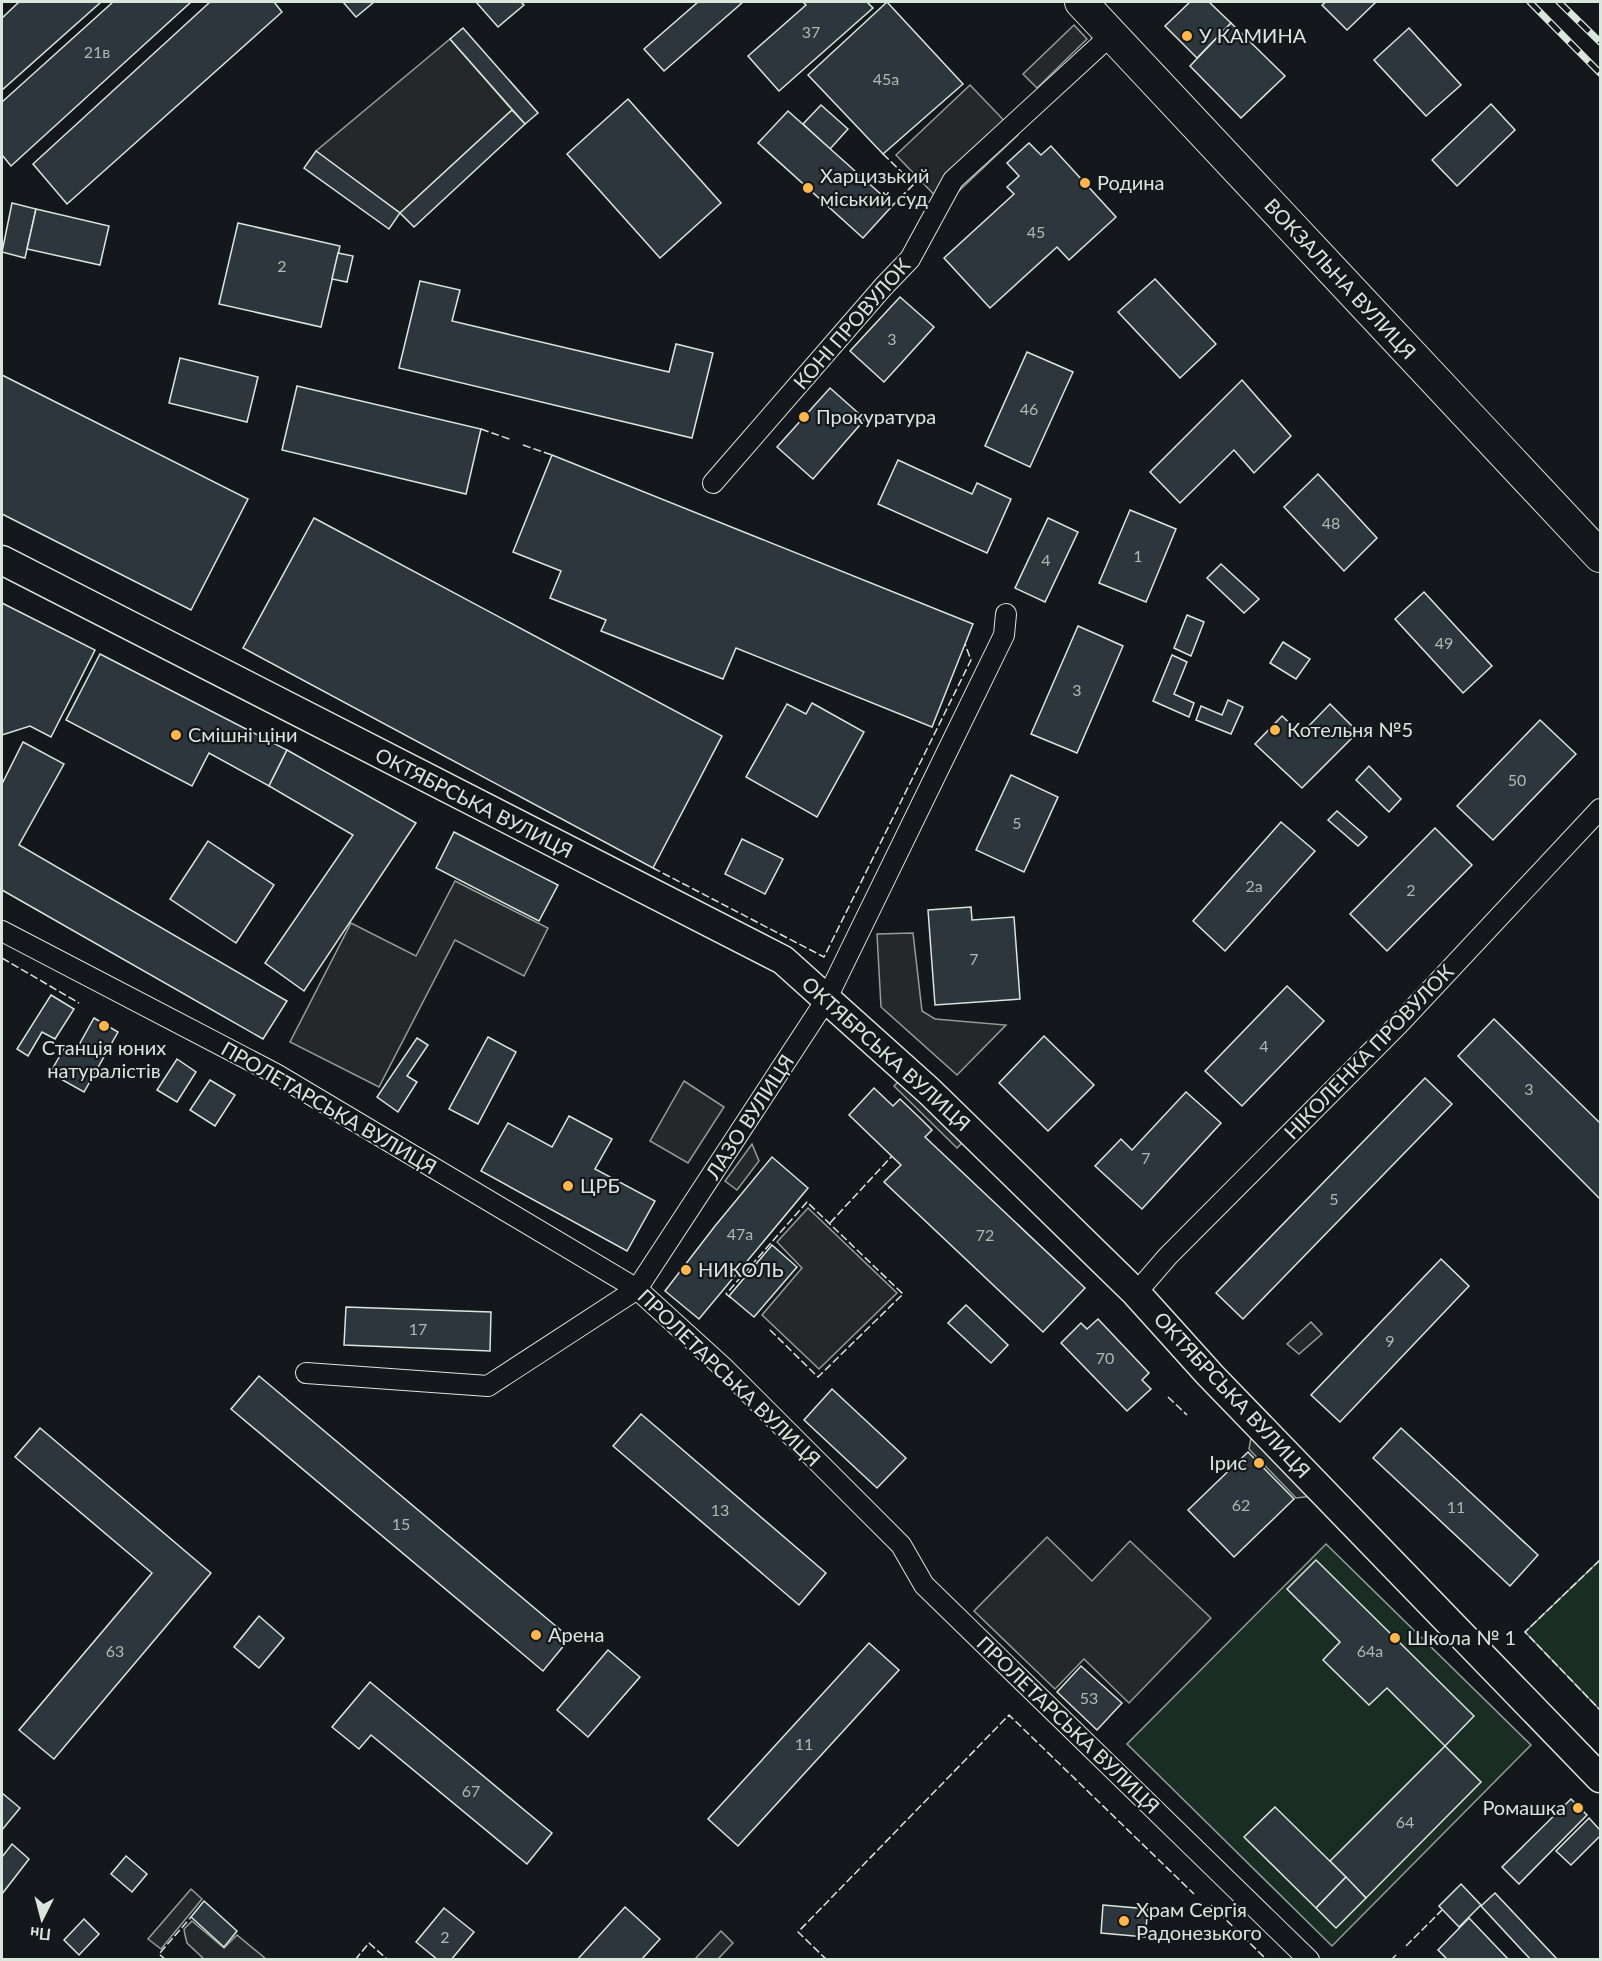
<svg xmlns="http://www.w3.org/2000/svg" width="1602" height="1961" viewBox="0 0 1602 1961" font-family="Lato,sans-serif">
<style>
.green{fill:#1a2d24;stroke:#939e99;stroke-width:1.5}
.parking{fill:#24282b;stroke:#939e99;stroke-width:1.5}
.building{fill:#2c363c;stroke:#d8e6dc;stroke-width:1.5}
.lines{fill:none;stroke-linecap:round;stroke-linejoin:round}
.minor-casing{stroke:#d8e6dc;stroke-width:22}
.secondary-casing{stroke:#d8e6dc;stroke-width:31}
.primary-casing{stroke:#d8e6dc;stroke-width:34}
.minor{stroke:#14181c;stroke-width:20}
.secondary{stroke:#14181c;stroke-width:28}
.primary{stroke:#14181c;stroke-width:32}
.rail-casing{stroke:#d8e6dc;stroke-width:7}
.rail{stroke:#14181c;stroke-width:4.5;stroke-dasharray:14;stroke-linecap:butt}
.fence{stroke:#d8e6dc;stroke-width:1.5;stroke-dasharray:8 3;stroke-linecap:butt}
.poi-dot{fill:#ffb74d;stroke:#14181c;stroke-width:2}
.labels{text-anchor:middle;stroke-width:4.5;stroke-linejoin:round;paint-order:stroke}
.number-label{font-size:16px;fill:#adbab4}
.poi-label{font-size:20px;fill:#d8e6dc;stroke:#14181c;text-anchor:start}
.street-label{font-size:20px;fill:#d8e6dc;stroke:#14181c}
</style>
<rect width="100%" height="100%" fill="#14181c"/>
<g class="green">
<polygon points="1326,1544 1531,1745 1332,1946 1127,1744"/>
<polygon points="1600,1560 1600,1710 1525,1632"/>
</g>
<g class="parking">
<polygon points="1074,25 1087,39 1037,88 1023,74"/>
<polygon points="450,39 512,110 400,213 316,151"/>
<polygon points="970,85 1018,135 944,205 896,155"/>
<polygon points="455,881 548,928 524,976 455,940 379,1087 290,1042 351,923 416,956"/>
<polygon points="913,933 922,1011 935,1019 1006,1025 957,1075 881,1007 877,934"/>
<polygon points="901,1079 964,1141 957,1148 894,1086"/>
<polygon points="684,1081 724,1107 688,1163 650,1141"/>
<polygon points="752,1144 759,1161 737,1190 725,1181"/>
<polygon points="808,1208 897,1293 819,1369 762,1315 802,1268 777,1242"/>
<polygon points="1311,1322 1322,1334 1299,1354 1287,1344"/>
<polygon points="1252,1432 1314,1496 1296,1498 1249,1449"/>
<polygon points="1047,1537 1092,1581 1130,1541 1211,1618 1129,1703 1084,1659 1055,1689 974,1611"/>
<polygon points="191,1889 202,1899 161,1949 148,1939"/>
<polygon points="192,1921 224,1948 237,1935 266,1959 204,1959 187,1943 185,1935 184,1929"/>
<polygon points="721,1931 733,1943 718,1959 695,1959"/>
</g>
<g class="building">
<polygon points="19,2 101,2 2,90 2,18"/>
<polygon points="113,2 191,2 11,166 2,155 2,102"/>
<polygon points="210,2 274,2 282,12 67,204 33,164"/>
<polygon points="343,2 374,2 356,17"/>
<polygon points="476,2 521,2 524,5 498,27"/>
<polygon points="698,2 743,2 664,71 644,49"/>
<polygon points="803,2 867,2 873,8 779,91 748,56 806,5"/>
<polygon points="887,2 963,84 883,154 808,75"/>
<polygon points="1190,2 1209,2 1231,23 1197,58 1165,26"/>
<polygon points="1326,2 1376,2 1347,30 1322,5"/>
<polygon points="1231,23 1285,76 1241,118 1190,66"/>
<polygon points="463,28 538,113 525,124 450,39"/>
<polygon points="1409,28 1461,85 1426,116 1374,60"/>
<polygon points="628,99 721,203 660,258 567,154"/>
<polygon points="1491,104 1515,130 1457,186 1432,160"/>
<polygon points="821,105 848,129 830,149 803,124"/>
<polygon points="512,110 525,124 414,227 400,213"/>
<polygon points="788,111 893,205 863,238 758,143"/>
<polygon points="1029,143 1041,155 1051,146 1116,217 1069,260 1057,247 990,308 944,258 1014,194 1007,187 1019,176 1007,163"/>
<polygon points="316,151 400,213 389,229 304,168"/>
<polygon points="12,203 36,209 25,258 2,252"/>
<polygon points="36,209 109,226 100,265 27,249"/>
<polygon points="238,223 340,246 321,327 219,304"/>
<polygon points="338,253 353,256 347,282 332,279"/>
<polygon points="1155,279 1216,344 1180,378 1118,312"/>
<polygon points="420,281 460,290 452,321 669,372 676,344 713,353 692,438 399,368"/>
<polygon points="900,297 934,327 884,382 850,351"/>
<polygon points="1027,352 1073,372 1030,467 985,446"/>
<polygon points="180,358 258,377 247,422 169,403"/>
<polygon points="2,375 248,499 191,610 2,514"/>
<polygon points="1242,380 1291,436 1254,473 1234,450 1180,503 1150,472"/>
<polygon points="297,386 481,429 466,494 282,450"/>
<polygon points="830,388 865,419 813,479 777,447"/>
<polygon points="552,455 973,624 932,727 736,648 723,679 601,631 606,620 550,598 561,571 513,552"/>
<polygon points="898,460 972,494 977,483 1011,499 987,553 878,504"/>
<polygon points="1318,474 1377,538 1344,571 1284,507"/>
<polygon points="1130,510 1176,529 1146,602 1099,583"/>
<polygon points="314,518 722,736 653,868 243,648"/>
<polygon points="1048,518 1078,532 1045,602 1015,588"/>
<polygon points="1221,564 1259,599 1244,613 1207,578"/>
<polygon points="1424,592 1492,666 1463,693 1395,619"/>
<polygon points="2,603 95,650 51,737 30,726 2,735"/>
<polygon points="1187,615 1204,622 1191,656 1174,648"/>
<polygon points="1078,626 1123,646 1077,753 1031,734"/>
<polygon points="1283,642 1310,659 1296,679 1270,663"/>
<polygon points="100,654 287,750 269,786 209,753 192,786 66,720"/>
<polygon points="1172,655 1187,662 1174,694 1194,703 1189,717 1153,701"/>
<polygon points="1228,700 1243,707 1231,734 1196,720 1201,706 1222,715"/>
<polygon points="812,703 864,732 817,817 746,777 787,704 806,714"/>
<polygon points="1330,704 1358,732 1302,788 1255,744 1282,716 1301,734"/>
<polygon points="1540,720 1576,754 1493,840 1457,806"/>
<polygon points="23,742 64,764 19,845 287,1001 263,1039 2,890 2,784"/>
<polygon points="287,750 416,823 304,991 265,963 353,835 269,786"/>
<polygon points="1369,766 1401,799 1389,812 1356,780"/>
<polygon points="1011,775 1058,797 1024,872 976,850"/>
<polygon points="1337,811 1367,837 1358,846 1328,820"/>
<polygon points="1281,822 1315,851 1225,951 1193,921"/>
<polygon points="1435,828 1472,865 1387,951 1350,914"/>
<polygon points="454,832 558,885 539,921 436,868"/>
<polygon points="742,839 783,859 765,894 725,874"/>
<polygon points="208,841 274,885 236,943 170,899"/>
<polygon points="971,907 972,920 1014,917 1020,999 935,1005 928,910"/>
<polygon points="1287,986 1324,1021 1242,1106 1205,1071"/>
<polygon points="51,995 74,1009 55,1039 42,1032 28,1056 17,1049"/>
<polygon points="94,1018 118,1032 84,1092 50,1073 65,1047 75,1052"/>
<polygon points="1494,1019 1600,1123 1600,1199 1458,1056"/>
<polygon points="1044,1036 1094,1085 1048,1131 999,1083"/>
<polygon points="488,1037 516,1052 478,1124 449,1109"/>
<polygon points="417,1038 428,1045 407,1076 417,1082 398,1112 377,1097"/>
<polygon points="177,1059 196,1072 177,1102 157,1090"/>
<polygon points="1425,1078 1452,1104 1243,1319 1216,1293"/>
<polygon points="210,1080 235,1095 215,1126 190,1110"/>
<polygon points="874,1088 893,1106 900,1099 922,1120 932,1130 925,1137 1085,1288 1043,1332 884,1182 901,1165 849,1115"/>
<polygon points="1186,1092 1221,1123 1142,1209 1095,1166 1121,1139 1132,1150"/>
<polygon points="569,1116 612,1139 595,1169 655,1201 627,1251 481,1171 508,1123 552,1147"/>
<polygon points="772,1157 808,1188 699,1319 665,1291 715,1226"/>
<polygon points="772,1245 797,1267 754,1317 729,1296"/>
<polygon points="1441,1259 1469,1286 1340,1422 1311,1395"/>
<polygon points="966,1305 1008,1345 991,1363 948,1323"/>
<polygon points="346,1307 491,1312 490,1351 344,1345"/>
<polygon points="1098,1319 1149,1373 1142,1380 1151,1389 1127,1411 1061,1343 1081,1323 1087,1329"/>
<polygon points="259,1376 570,1638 543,1671 231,1409"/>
<polygon points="832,1389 906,1458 877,1488 804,1420"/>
<polygon points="641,1414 826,1573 799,1605 613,1446"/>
<polygon points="40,1428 211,1573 54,1759 19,1730 152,1573 15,1457"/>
<polygon points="1401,1428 1538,1555 1510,1586 1373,1458"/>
<polygon points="1248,1452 1294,1499 1234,1557 1188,1510"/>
<polygon points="1316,1560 1474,1716 1445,1746 1387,1688 1369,1705 1323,1660 1340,1642 1287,1589"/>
<polygon points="259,1616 284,1638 259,1668 234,1647"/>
<polygon points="869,1643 899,1670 738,1846 708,1819"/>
<polygon points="608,1650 640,1677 588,1737 557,1710"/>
<polygon points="1081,1666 1122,1703 1097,1730 1057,1692"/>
<polygon points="370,1682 552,1833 527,1864 371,1735 359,1749 332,1727"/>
<polygon points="1445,1746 1481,1782 1366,1898 1330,1861"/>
<polygon points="2,1793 20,1808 2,1830"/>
<polygon points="1571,1799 1587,1815 1519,1884 1502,1867"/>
<polygon points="1275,1807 1346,1877 1316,1908 1244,1837"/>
<polygon points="1589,1818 1600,1830 1600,1836 1571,1865 1556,1851"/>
<polygon points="12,1844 29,1859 2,1894 2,1857"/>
<polygon points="126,1856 147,1874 132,1892 111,1874"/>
<polygon points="1346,1877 1366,1898 1336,1928 1316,1908"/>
<polygon points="1461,1884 1481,1905 1459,1927 1439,1906"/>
<polygon points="1495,1893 1558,1960 1531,1960 1481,1906"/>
<polygon points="204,1901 237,1931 224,1947 191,1917"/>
<polygon points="1103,1905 1148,1909 1145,1937 1101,1933"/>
<polygon points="625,1907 660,1939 641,1960 577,1960"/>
<polygon points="444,1908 474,1932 451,1960 438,1960 416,1942"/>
<polygon points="1469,1918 1509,1960 1448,1960 1438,1950"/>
<polygon points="84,1919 99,1934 79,1955 64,1940"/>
</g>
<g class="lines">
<defs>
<g id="minor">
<polyline points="713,483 884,286 910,259 953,180 1111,35"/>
<polyline points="2,931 276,1074 637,1289 725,1369 901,1545 924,1585 1309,1960"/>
<polyline points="1136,1293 1168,1256 1398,1025 1600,809"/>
<polyline points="306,1373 488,1386 637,1289 826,1000 1004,635 1006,614"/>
</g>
<polyline id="secondary" points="2,560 783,960 929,1091 1136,1293 1210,1375 1600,1778"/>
<polyline id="primary" points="1081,2 1600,556"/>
</defs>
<use href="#minor" class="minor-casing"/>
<use href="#secondary" class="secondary-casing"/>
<use href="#primary" class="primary-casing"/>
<use href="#minor" class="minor"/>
<use href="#secondary" class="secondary"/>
<use href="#primary" class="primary"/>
<defs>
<g id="rail">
<polyline points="1530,2 1600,73"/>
<polyline points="1559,2 1600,42"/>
</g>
</defs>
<use href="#rail" class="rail-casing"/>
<use href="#rail" class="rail"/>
<g class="fence">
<polyline points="883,154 914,184 893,205"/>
<polyline points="481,429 512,440"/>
<polyline points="523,445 552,455"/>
<polyline points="653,868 824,957 971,660 965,644"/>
<polyline points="2,958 79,1003"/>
<polyline points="830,1223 892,1156"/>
<polyline points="731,1298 726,1294 807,1202 903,1294 818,1377 769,1329"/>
<polyline points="1168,1397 1187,1415"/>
<polyline points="1600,1560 1525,1632 1600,1710"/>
<polyline points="1211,1905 1267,1960"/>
<polyline points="1406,1946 1442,1910"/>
<polyline points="166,1960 159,1954 191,1917"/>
<polyline points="355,1960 369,1943 388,1960"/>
<polyline points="827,1960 798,1932 1009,1715 1194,1894"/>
<polyline points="1391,1960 1396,1955"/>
</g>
</g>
<g class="poi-dot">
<circle cx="1187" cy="36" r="6"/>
<circle cx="1085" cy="183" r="6"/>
<circle cx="808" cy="188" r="6"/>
<circle cx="804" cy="417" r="6"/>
<circle cx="1275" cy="730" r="6"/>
<circle cx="176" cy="735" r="6"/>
<circle cx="104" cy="1026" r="6"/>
<circle cx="568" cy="1186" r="6"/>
<circle cx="686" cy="1270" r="6"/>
<circle cx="1259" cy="1463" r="6"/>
<circle cx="536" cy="1635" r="6"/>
<circle cx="1395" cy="1638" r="6"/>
<circle cx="1578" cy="1808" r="6"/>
<circle cx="1124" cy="1921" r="6"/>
</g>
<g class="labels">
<g class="number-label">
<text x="811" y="38">37</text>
<text x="97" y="58">21в</text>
<text x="886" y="85">45а</text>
<text x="1036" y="238">45</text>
<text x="282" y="272">2</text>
<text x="892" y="345">3</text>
<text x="1029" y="415">46</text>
<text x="1331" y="529">48</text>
<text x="1138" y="562">1</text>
<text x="1046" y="566">4</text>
<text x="1444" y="649">49</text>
<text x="1077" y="696">3</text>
<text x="1517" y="786">50</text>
<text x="1017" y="829">5</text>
<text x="1254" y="892">2а</text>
<text x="1411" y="896">2</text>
<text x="974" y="965">7</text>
<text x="1264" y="1052">4</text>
<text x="1529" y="1095">3</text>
<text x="1146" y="1164">7</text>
<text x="1334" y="1205">5</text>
<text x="740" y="1240">47а</text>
<text x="985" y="1241">72</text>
<text x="418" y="1335">17</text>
<text x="1390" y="1347">9</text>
<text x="1105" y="1364">70</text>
<text x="1241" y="1511">62</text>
<text x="1456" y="1513">11</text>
<text x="720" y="1516">13</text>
<text x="401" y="1530">15</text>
<text x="115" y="1657">63</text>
<text x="1370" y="1657">64а</text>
<text x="1089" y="1704">53</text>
<text x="804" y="1750">11</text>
<text x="471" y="1797">67</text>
<text x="1405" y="1828">64</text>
<text x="445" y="1943">2</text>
</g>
<g class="poi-label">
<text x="1199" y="43">У КАМИНА</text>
<text x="820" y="183">Харцизький<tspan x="820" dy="23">міський суд</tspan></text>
<text x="1097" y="190">Родина</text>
<text x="816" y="424">Прокуратура</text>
<text x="1287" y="737">Котельня №5</text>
<text x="188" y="742">Смішні ціни</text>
<text x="104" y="1055" text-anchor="middle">Станція юних<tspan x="104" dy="23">натуралістів</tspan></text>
<text x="580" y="1193">ЦРБ</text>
<text x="698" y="1277">НИКОЛЬ</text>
<text x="1247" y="1470" text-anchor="end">Ірис</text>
<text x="548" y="1642">Арена</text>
<text x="1407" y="1645">Школа № 1</text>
<text x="1566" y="1815" text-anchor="end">Ромашка</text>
<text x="1136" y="1917">Храм Сергія<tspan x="1136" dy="23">Радонезького</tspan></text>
</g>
<g class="street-label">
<text transform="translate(1340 279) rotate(47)" y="7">ВОКЗАЛЬНА ВУЛИЦЯ</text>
<text transform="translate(852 324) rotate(-49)" y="7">КОНІ ПРОВУЛОК</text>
<text transform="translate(474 803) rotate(27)" y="7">ОКТЯБРСЬКА ВУЛИЦЯ</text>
<text transform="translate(1369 1052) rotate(-46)" y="7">НІКОЛЕНКА ПРОВУЛОК</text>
<text transform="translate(886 1054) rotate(42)" y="7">ОКТЯБРСЬКА ВУЛИЦЯ</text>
<text transform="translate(329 1108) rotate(30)" y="7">ПРОЛЕТАРСЬКА ВУЛИЦЯ</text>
<text transform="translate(750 1117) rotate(-57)" y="7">ЛАЗО ВУЛИЦЯ</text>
<text transform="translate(729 1378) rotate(44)" y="7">ПРОЛЕТАРСЬКА ВУЛИЦЯ</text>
<text transform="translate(1232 1395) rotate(47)" y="7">ОКТЯБРСЬКА ВУЛИЦЯ</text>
<text transform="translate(1068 1725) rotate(44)" y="7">ПРОЛЕТАРСЬКА ВУЛИЦЯ</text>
</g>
</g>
<rect width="1602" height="1961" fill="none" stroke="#d8e6dc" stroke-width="6"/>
<g transform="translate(42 1919) rotate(186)" stroke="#14181c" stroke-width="4.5" paint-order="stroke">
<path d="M0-4.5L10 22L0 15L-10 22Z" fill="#d8e6dc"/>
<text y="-9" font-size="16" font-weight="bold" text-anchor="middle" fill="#d8e6dc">Пн</text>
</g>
</svg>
